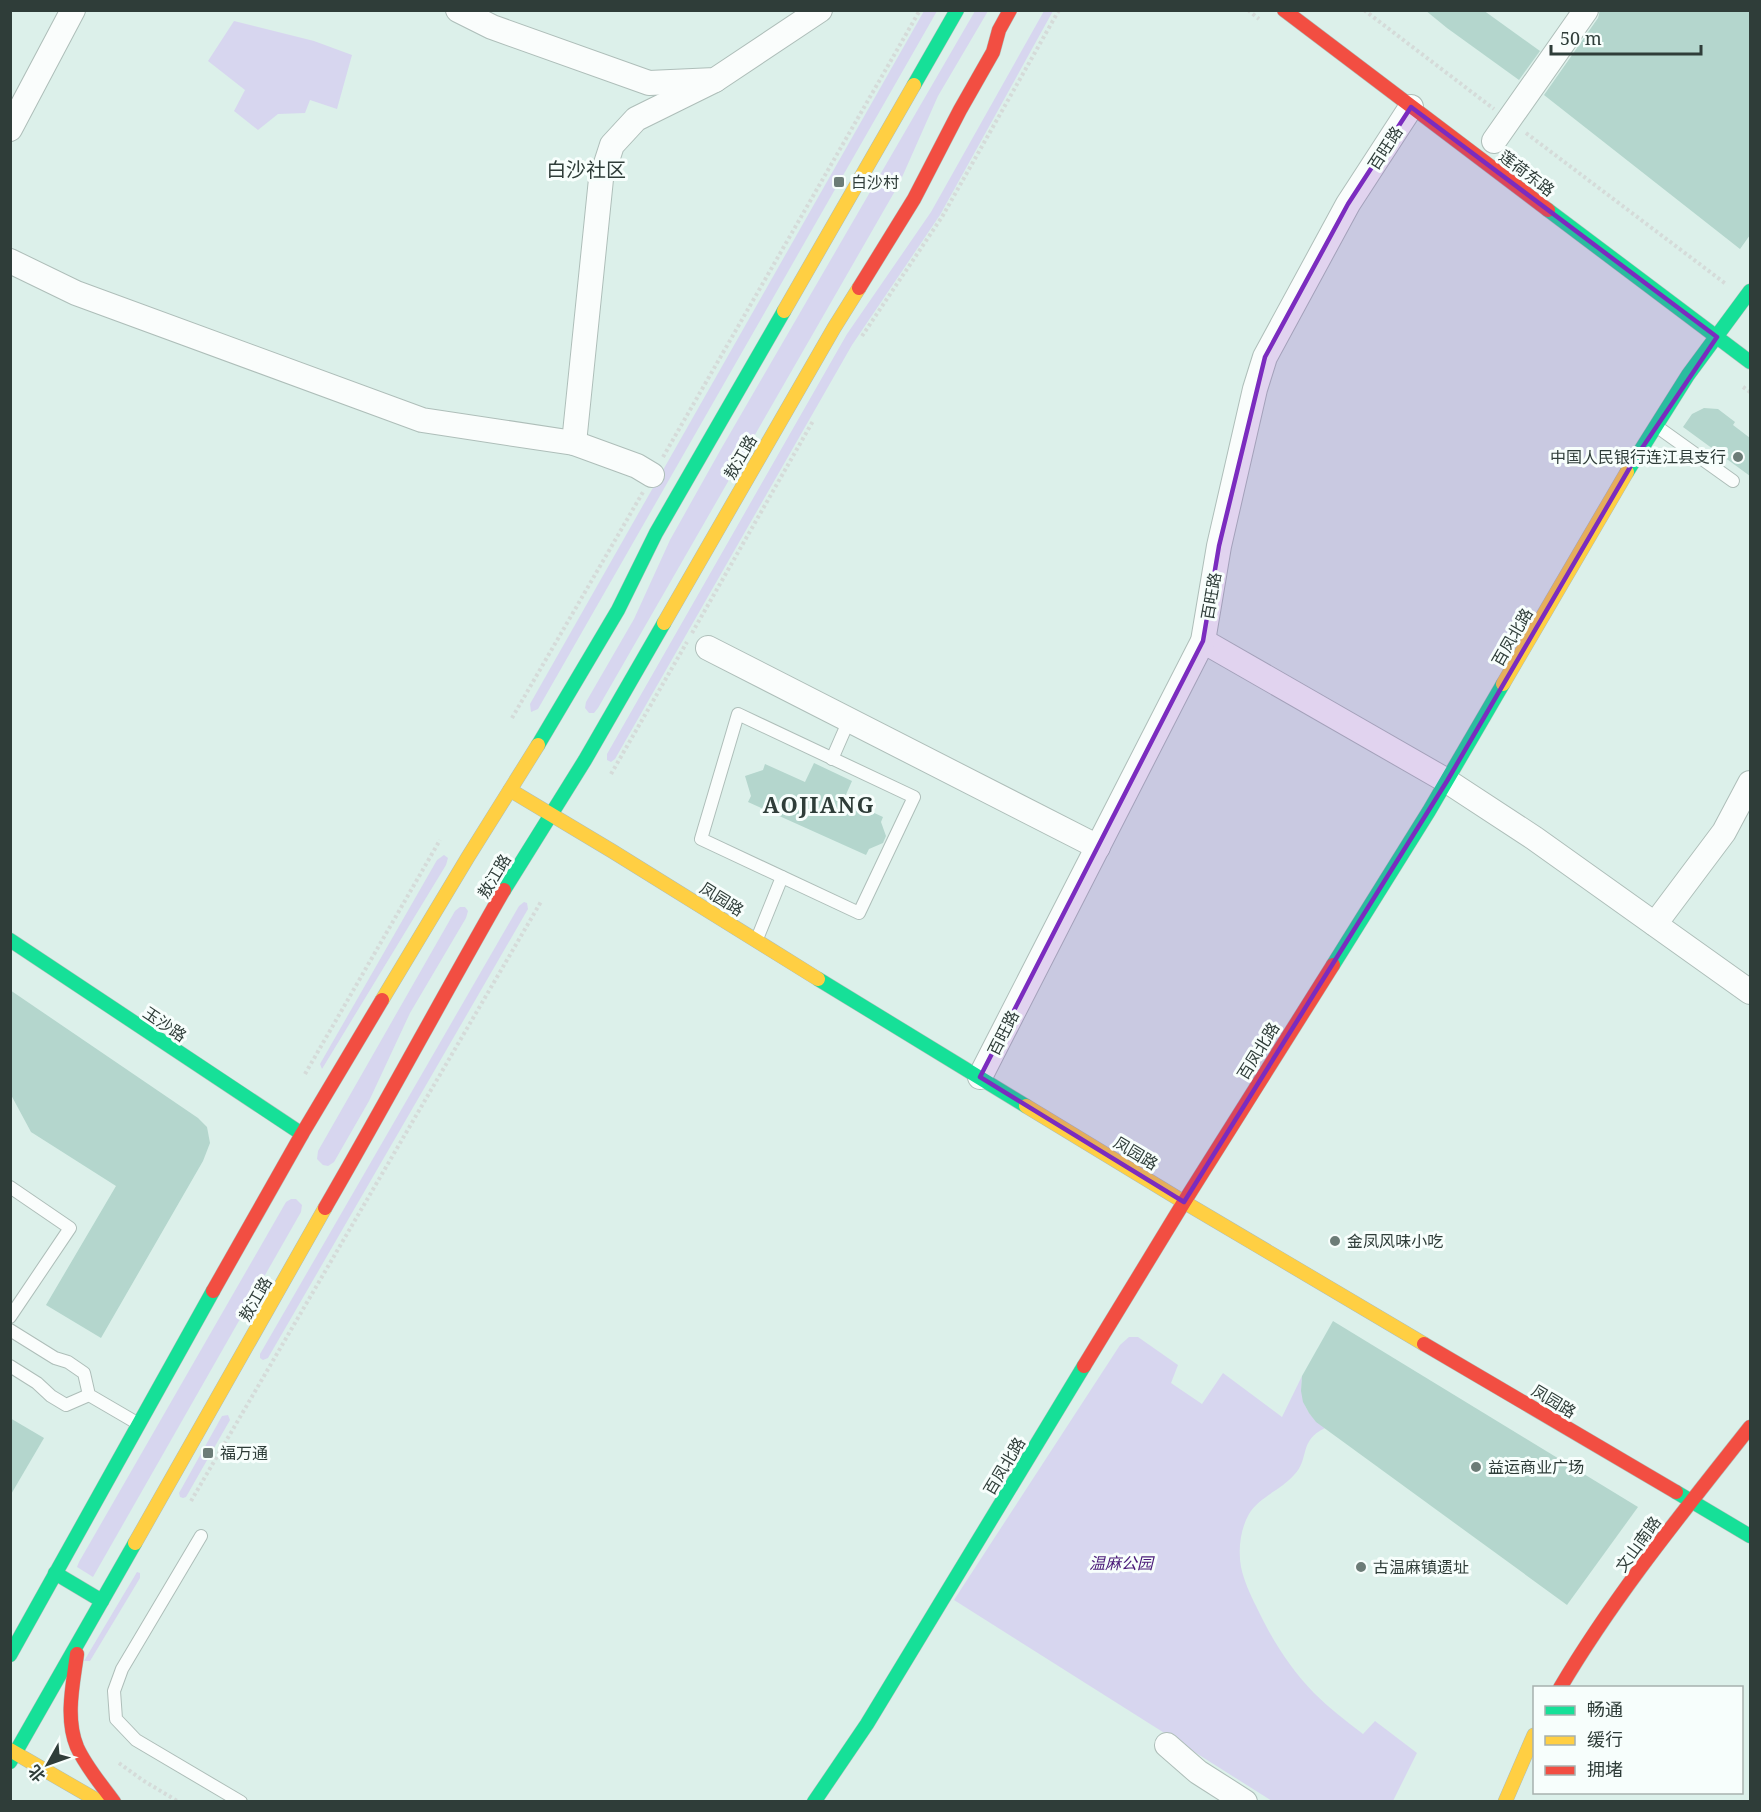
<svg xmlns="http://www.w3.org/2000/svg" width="1761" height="1812" viewBox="0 0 1761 1812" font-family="'Noto Serif','Noto Sans SC',serif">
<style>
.green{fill:#d7d6ef}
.building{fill:#b4d6cd}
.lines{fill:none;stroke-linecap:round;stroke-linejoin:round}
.lane-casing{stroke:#aebeb9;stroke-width:14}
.street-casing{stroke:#aebeb9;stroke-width:26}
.fast-casing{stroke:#aebeb9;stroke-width:15}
.slow-casing{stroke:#aebeb9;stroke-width:15}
.jam-casing{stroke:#aebeb9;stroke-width:15}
.path{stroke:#d5dbd9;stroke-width:4;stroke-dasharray:3 3;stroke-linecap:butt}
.lane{stroke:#fafdfc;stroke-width:12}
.street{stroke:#fafdfc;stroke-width:24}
.fast{stroke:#16e098;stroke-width:14}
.slow{stroke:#ffcf43;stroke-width:14}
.jam{stroke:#f24e42;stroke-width:14}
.marked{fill:#7b2cbf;fill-opacity:0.2;stroke:#7b2cbf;stroke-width:4.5;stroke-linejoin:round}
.poi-dot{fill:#6c7c77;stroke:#f7fefc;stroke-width:2}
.labels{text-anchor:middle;stroke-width:6;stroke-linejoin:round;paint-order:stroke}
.street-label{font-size:16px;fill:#2f3d39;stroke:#f7fefc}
.poi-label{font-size:16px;fill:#2f3d39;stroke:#f7fefc;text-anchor:start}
.park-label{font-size:16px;font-style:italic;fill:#491978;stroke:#f7fefc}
.quarter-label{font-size:20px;fill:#2f3d39;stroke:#f7fefc}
.district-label{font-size:22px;font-weight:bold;letter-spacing:1.5px;fill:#2f3d39;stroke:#f7fefc}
</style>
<rect width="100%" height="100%" fill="#dcf0ea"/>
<g class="green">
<polygon points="924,11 937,11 538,709 531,712 530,704"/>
<polygon points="975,11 988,11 938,96 899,184 598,708 594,713 589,713 585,708 586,702 634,619 670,540 721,449"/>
<polygon points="1044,11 1053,11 940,215 852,345 615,759 611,762 607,760 607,754 847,334 931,212"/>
<polygon points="234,21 314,41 352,55 337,109 310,100 305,113 278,114 258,130 234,111 245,90 208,61"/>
<polygon points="444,855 448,858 446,865 322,1069 320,1064 437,860"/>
<polygon points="524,902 527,903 528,909 268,1358 263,1360 260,1358 260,1354 519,906"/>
<polygon points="460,907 465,907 468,911 466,918 410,1013 369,1101 334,1162 328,1166 323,1165 317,1159 318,1151 455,911"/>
<polygon points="291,1199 296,1199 302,1205 301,1212 93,1577 77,1567 79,1562 286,1202"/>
<path d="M 1129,1337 L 1138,1337 L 1178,1365 L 1171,1383 L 1202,1404 L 1223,1373 L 1282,1417 L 1302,1376 C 1300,1401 1305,1413 1325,1428 C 1298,1441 1310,1459 1294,1475 C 1281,1490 1259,1497 1249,1514 C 1240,1530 1238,1550 1241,1567 C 1244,1581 1250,1594 1256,1606 C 1271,1638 1289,1667 1314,1693 C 1329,1708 1346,1721 1363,1734 L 1375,1721 L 1417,1753 L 1393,1801 L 1272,1801 L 954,1600 L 1120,1345 Z"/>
<polygon points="228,1415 230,1420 186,1497 183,1498 180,1497 179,1493 222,1416"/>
<polygon points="137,1572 140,1573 140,1578 90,1661 84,1661"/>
</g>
<g class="building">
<polygon points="1425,10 1483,10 1540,51 1519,80 1447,28"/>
<polygon points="1600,10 1750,10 1750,235 1740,249 1544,95 1598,18"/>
<polygon points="1704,408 1718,409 1735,422 1733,425 1750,438 1750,476 1683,427 1692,414"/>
<polygon points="814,763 852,781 844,799 883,817 881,822 886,836 883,843 869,849 866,855 748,802 751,796 745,776 763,770 765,764 805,782"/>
<polygon points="10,990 198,1118 207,1127 210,1143 203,1161 101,1338 46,1305 116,1186 31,1132 10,1093"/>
<polygon points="1333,1321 1638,1507 1567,1605 1316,1422 1309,1413 1303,1402 1301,1391 1302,1376"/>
<polygon points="10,1418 44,1438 10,1496"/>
</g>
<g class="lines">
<defs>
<g id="lane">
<polyline points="1656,426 1733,481"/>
<polygon points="738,714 914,797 859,913 701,839"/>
<polyline points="832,759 849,720"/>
<polyline points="757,939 782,877"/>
<polyline points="10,1187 70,1228 10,1317"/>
<polyline points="10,1330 55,1358 68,1362 84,1373 89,1395 137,1423"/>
<polyline points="10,1366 37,1383 51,1396 66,1405 89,1395"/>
<polyline points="201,1536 122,1669 114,1691 116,1719 136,1740 241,1802"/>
</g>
<g id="street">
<polyline points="458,10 492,27 649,83 715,80 820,10"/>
<polyline points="10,129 73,10"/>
<polyline points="1494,141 1586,10"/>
<polyline points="10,261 76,293 422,420 574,443 637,466 652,475"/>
<polyline points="574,443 601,179 612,145 636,119 715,80"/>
<polyline points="1203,641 1447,781 1534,838 1750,992"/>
<polyline points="708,648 1098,847"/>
<polyline points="1655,924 1724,832 1750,783"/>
<polyline points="980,1077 1203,641 1219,546 1255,389 1265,357 1348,204 1411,107"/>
<polyline points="1167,1745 1198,1772 1245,1802"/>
</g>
<g id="fast">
<polyline points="914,85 957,10"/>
<polyline points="1548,210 1750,362"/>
<polyline points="1627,472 1688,375 1750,291"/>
<polyline points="538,745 618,610 656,533 784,311"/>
<polyline points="504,890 585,760 664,623"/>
<polyline points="10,940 302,1134"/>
<polyline points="1333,965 1429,811 1503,684"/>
<polyline points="818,979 1026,1106"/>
<polyline points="1676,1492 1750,1536"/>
<polyline points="55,1573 102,1601"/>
<polyline points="10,1655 213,1291"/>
<polyline points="10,1762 135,1543"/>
<polyline points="814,1802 867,1724 1084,1366"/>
</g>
<g id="slow">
<polyline points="784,311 914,85"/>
<polyline points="664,623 834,328 859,288"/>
<polyline points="1503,684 1627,472"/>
<polyline points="510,790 612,851 818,979"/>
<polyline points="382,1000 468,857 538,745"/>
<polyline points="1026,1106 1184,1202 1424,1344"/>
<polyline points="135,1543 325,1208"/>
<polyline points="10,1750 100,1802"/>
<polyline points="1505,1802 1534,1735"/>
</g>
<g id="jam">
<polyline points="1284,10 1548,210"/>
<polyline points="859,288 914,199 960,110 993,52 999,30 1010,10"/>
<path d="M 325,1208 C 386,1103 443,996 504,890"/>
<polyline points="213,1291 302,1134 382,1000"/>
<polyline points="1424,1344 1676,1492"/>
<polyline points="1084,1366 1184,1202 1333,965"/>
<path d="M 77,1654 C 73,1684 65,1718 77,1747 C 86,1767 101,1784 114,1802"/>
<path d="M 1560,1688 C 1615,1595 1683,1512 1750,1427"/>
</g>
</defs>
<use href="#lane" class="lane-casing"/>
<use href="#street" class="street-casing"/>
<use href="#fast" class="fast-casing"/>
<use href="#slow" class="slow-casing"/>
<use href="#jam" class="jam-casing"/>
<g class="path">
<polyline points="1248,10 1259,19"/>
<polyline points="1364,10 1494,109"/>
<polyline points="1526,133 1726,284"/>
<polyline points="862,336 942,217 1059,10"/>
<polyline points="1743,387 1750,392"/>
<polyline points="663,457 920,10"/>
<polyline points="692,633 813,421"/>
<polyline points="512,718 643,492"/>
<polyline points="611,774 687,642"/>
<polyline points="305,1074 440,840"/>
<polyline points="191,1501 542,900"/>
<polyline points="119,1763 144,1781 179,1802"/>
</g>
<use href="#lane" class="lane"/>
<use href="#street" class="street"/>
<use href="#fast" class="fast"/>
<use href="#slow" class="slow"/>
<use href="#jam" class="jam"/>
</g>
<path class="marked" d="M 1411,107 L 1717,337 L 1636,457 L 1447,781 L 1184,1202 L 980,1077 L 1203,641 L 1219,546 L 1265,357 L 1348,204 Z"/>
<g class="poi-dot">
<rect x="833" y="176" width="12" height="12" rx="3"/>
<circle cx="1738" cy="457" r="6"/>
<circle cx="1335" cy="1241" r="6"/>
<rect x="202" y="1447" width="12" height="12" rx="3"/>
<circle cx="1476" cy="1467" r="6"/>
<circle cx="1361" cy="1567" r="6"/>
</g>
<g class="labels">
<g class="street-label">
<text transform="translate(1385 148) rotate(-57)" y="6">百旺路</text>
<text transform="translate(1527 173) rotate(37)" y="6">莲荷东路</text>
<text transform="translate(740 457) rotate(-60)" y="6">敖江路</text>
<text transform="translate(1211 596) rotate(-80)" y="6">百旺路</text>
<text transform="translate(1512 637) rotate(-60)" y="6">百凤北路</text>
<text transform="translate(494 876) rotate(-59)" y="6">敖江路</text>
<text transform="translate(722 899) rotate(32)" y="6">凤园路</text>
<text transform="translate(165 1024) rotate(34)" y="6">玉沙路</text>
<text transform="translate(1003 1033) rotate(-63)" y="6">百旺路</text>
<text transform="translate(1258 1051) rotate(-58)" y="6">百凤北路</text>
<text transform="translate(1136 1153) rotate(31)" y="6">凤园路</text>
<text transform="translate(255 1299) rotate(-60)" y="6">敖江路</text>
<text transform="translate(1554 1401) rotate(31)" y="6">凤园路</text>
<text transform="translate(1004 1466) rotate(-59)" y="6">百凤北路</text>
<text transform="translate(1638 1544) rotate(-54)" y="6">文山南路</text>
</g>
<g class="poi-label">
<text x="851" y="188">白沙村</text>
<text x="1726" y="463" text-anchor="end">中国人民银行连江县支行</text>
<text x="1347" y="1247">金凤风味小吃</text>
<text x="220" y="1459">福万通</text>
<text x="1488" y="1473">益运商业广场</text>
<text x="1373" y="1573">古温麻镇遗址</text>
</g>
<g class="park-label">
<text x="1121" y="1569">温麻公园</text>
</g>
<g class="quarter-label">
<text x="586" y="177">白沙社区</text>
</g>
<g class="district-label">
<text x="819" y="813">AOJIANG</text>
</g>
</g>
<rect width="1761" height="1812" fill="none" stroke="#2f3d39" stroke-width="24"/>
<rect x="1533" y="1686" width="210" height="108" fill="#f7fefc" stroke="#a7b1ae" stroke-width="1.5"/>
<rect x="1545" y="1706" width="30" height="9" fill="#16e098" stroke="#a7b1ae" stroke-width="1.5"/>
<text x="1587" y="1716" font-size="18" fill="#2f3d39">畅通</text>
<rect x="1545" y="1736" width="30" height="9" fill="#ffcf43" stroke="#a7b1ae" stroke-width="1.5"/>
<text x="1587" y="1746" font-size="18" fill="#2f3d39">缓行</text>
<rect x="1545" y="1766" width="30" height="9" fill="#f24e42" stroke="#a7b1ae" stroke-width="1.5"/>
<text x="1587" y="1776" font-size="18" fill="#2f3d39">拥堵</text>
<g transform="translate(48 1764) rotate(230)" stroke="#f7fefc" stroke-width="4.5" paint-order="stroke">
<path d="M0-4.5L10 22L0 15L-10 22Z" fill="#2f3d39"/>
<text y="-9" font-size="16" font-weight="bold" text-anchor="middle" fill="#2f3d39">北</text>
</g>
<path d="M1551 45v9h150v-9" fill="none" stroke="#2f3d39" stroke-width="3"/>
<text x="1560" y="45" font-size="18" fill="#2f3d39" stroke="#f7fefc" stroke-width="4.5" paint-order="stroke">50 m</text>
</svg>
